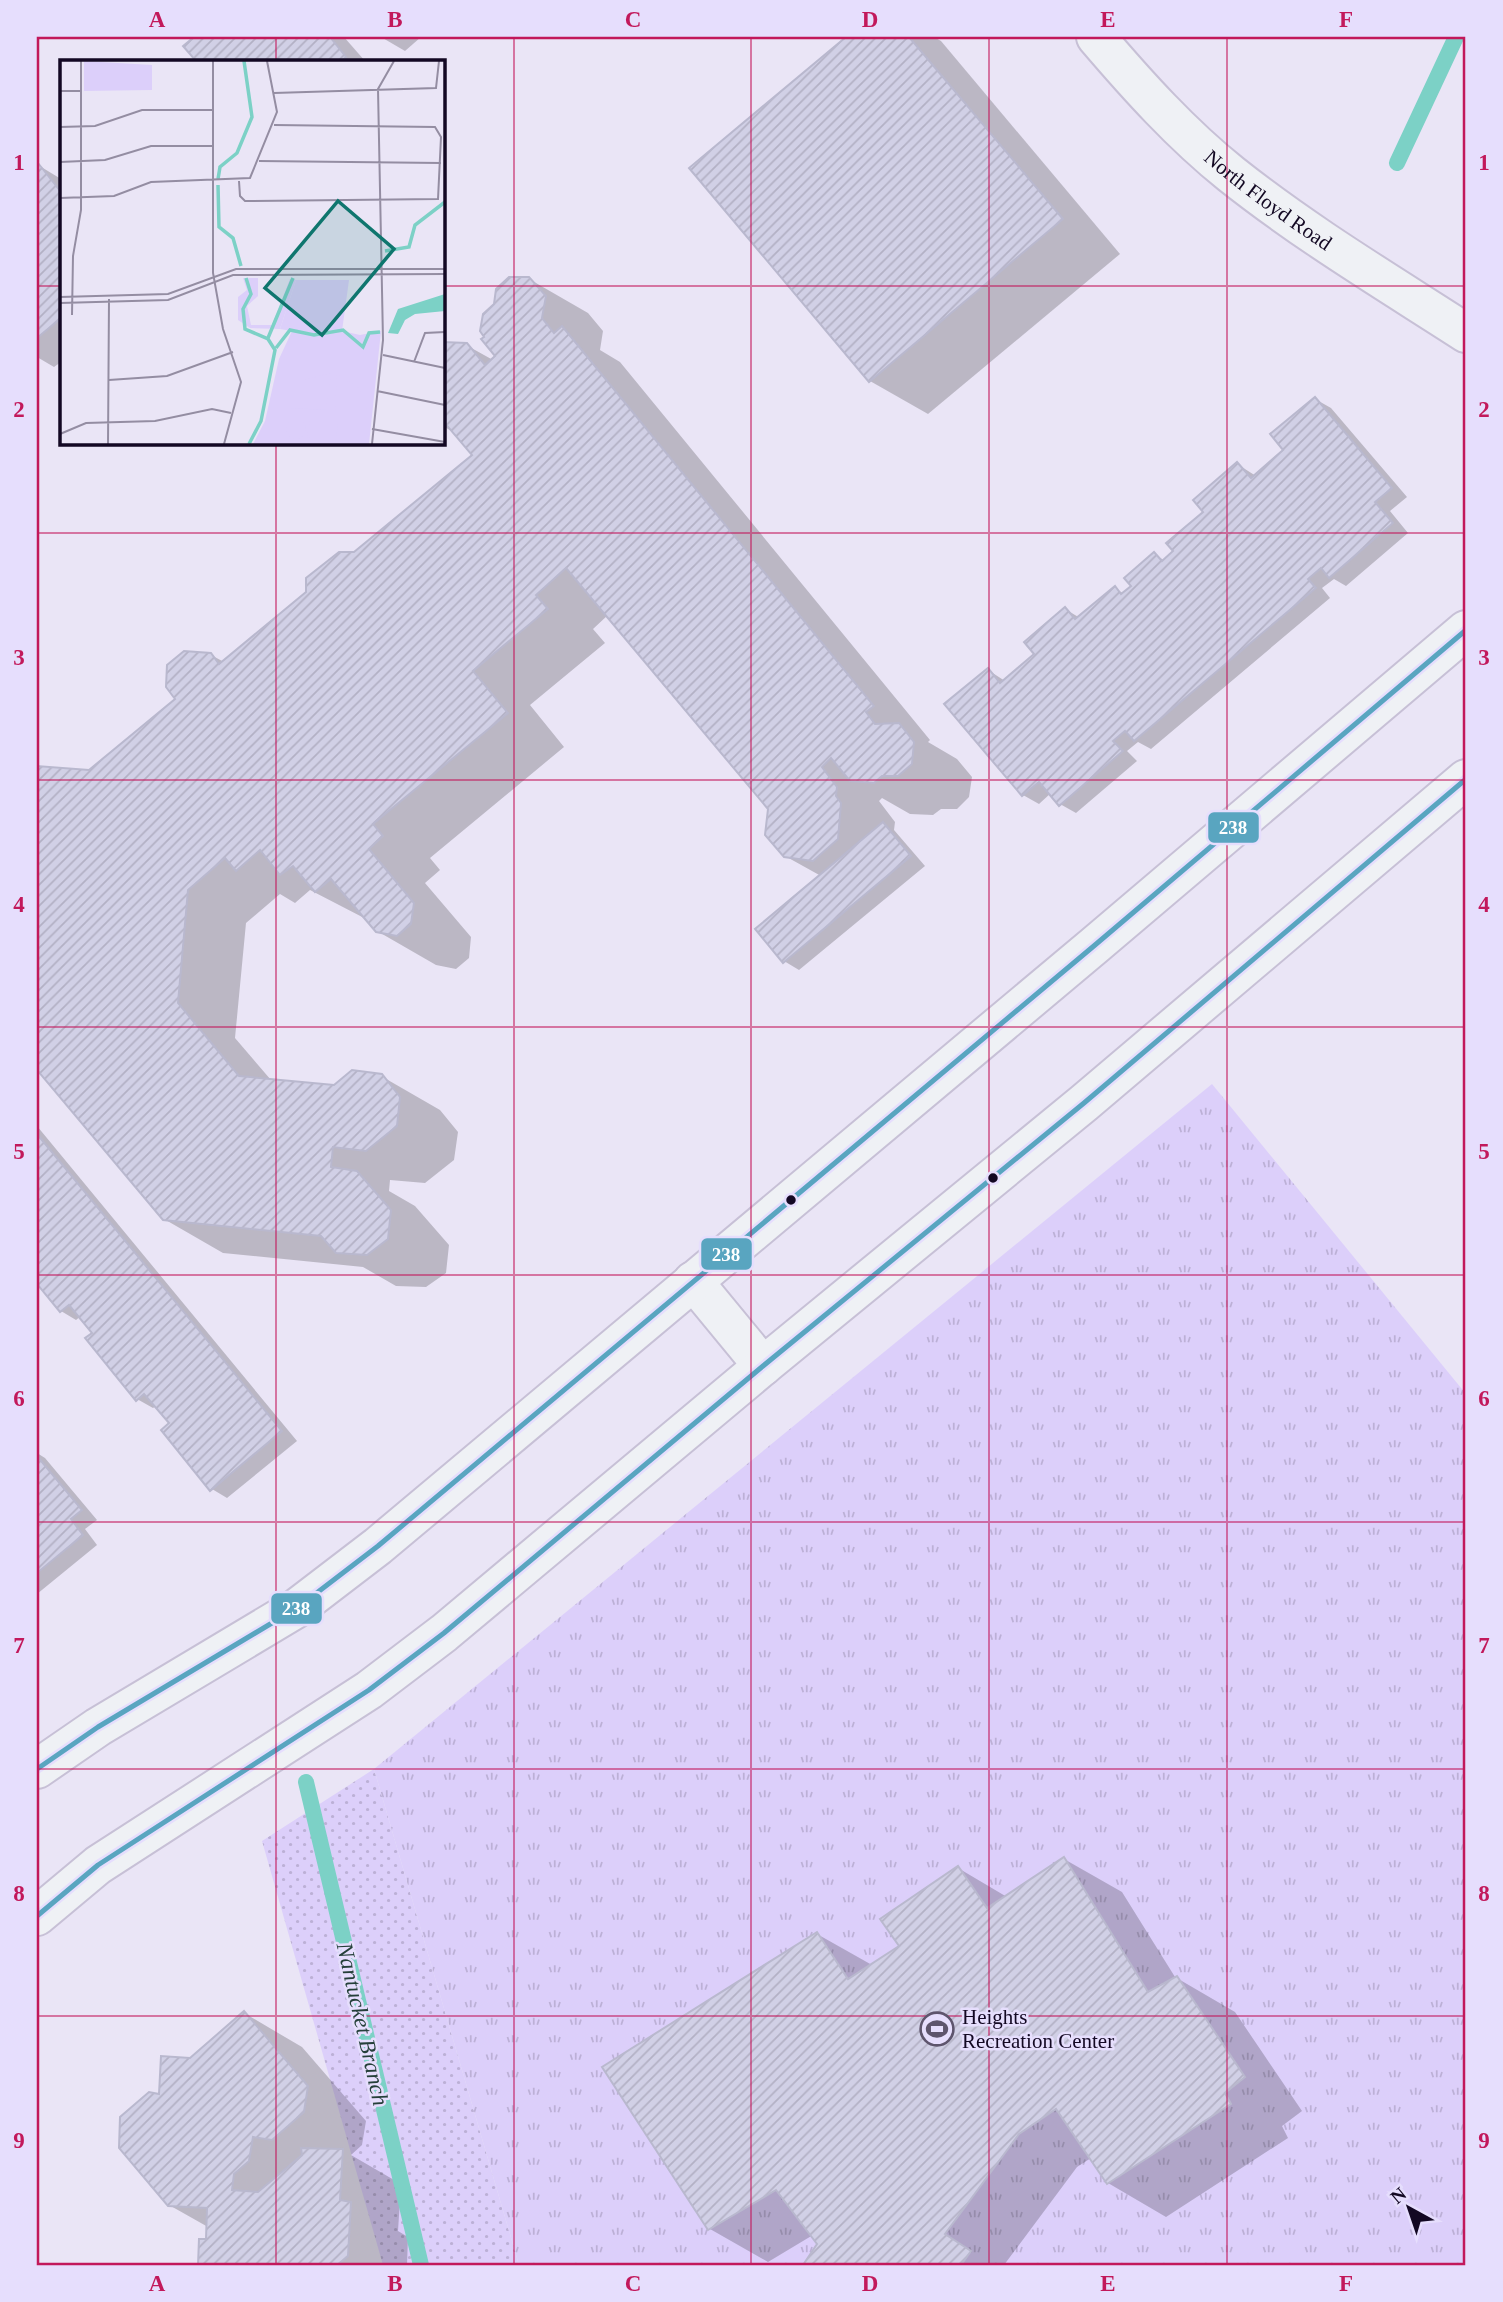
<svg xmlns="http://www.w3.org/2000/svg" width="1503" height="2302" viewBox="0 0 1503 2302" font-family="'Times New Roman',serif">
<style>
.grass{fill:url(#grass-dots)}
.park{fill:url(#park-tufts)}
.shadow{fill:#0003}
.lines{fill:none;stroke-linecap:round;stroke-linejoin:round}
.stream{stroke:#7cd1c6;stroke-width:16}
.building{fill:url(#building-hatch);stroke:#b9b8ce;stroke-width:2}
.secondary-casing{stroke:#c7c0d6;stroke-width:42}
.secondary{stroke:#eff1f5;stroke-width:38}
.bus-1-casing{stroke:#e6defd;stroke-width:10}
.bus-1{stroke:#59a5c0;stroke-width:5}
.grid{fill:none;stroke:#c2185b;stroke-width:2;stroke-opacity:0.55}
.bus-dot{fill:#130823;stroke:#e6defd;stroke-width:2.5}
.labels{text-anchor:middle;stroke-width:5;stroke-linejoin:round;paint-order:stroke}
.street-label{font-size:21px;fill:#130823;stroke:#e6defd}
.poi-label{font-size:21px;fill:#130823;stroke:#e6defd;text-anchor:start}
.water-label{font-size:23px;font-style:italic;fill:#25403a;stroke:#e6defd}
.inset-river{fill:none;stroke:#7cd1c6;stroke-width:3.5}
.inset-road{fill:none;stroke:#948da2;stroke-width:2}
.view{fill:#0f766e;fill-opacity:0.15;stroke:#0f766e;stroke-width:3.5}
.inset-edge{fill:none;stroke:#130823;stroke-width:3.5}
.line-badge{stroke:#e6defd;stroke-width:2.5}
.badge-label{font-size:19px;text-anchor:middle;font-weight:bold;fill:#fff}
.neatline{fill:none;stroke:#c2185b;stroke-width:2.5}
.grid-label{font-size:23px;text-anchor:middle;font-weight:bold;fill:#c2185b}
</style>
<defs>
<pattern id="grass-dots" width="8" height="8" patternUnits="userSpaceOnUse" patternTransform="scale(1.75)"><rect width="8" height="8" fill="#dccffa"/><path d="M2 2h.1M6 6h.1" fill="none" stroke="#bcb0d6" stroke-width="1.8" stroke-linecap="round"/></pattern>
<pattern id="park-tufts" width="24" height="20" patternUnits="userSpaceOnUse" patternTransform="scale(1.75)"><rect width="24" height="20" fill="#dccffa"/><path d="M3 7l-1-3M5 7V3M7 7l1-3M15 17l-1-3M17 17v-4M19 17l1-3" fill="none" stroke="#bcb0d6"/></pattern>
<pattern id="building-hatch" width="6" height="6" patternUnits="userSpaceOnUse" patternTransform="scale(1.75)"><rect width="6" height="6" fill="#d1d0e6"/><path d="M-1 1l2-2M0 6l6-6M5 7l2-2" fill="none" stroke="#b3b1c5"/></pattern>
</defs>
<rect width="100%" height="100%" fill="#eae5f6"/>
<polygon class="grass" points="374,1769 519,2265 383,2265 262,1841"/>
<polygon class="park" points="1212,1084 1466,1394 1466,2265 519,2265 374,1769"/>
<g class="shadow">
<polygon points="197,37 344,37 365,61 198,61 185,46"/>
<polygon points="381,37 421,37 405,51"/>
<polygon points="848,37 934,37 941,41 1120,254 928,414 870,381 691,168"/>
<polygon points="38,165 61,179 61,362 54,367 37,357"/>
<polygon points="529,279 588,313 603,331 600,350 620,362 930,740 928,742 957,759 972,777 969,797 957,809 941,809 933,815 910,814 882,798 879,801 895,822 894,830 925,866 799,970 784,961 821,876 785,856 770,809 608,615 593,629 605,643 530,705 564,747 430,858 440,870 425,883 471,937 469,958 456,969 436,965 377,931 368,920 310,890 295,903 280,894 246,923 235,1038 271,1080 334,1087 381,1076 440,1110 458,1132 454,1160 425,1183 390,1180 389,1191 415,1206 449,1245 446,1273 426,1287 396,1286 363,1267 223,1253 164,1219 37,1067 37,767 89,771 178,700 211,655 224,662 474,455 455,433 443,426 443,343 466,345 493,360 498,356"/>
<polygon points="1315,399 1331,408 1407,497 1390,511 1408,533 1346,586 1334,579 1322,588 1330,598 1151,749 1138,742 1127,751 1137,761 1076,813 1060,804 1051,793 1039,804 1023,795 988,670 1005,681 1036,655 1065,609 1080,618 1115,588 1124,594 1133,587 1154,554 1165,561 1205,512 1237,464 1256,476 1285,450"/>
<polygon points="37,1126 297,1441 227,1498 212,1489 171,1424 156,1406 153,1408 137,1399 81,1316 76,1320 61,1311 37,1281"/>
<polygon points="37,1453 45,1458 97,1520 85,1529 97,1545 37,1594"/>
<polygon points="1064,1859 1122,1892 1175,1977 1235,2012 1302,2111 1282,2126 1288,2138 1166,2217 1108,2183 1091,2158 1077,2167 1004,2265 805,2265 819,2244 813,2235 768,2262 710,2229 817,1934 872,1965 902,1947 958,1868 1007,1897"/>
<polygon points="244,2013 302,2047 366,2121 362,2145 351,2155 401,2184 398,2231 408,2237 407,2265 200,2265 201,2241 208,2241 208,2227 169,2205 160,2095 191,2060"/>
</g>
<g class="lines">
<g class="stream">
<polyline points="1397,163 1456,37"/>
<polyline points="306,1782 421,2265"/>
</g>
</g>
<g class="building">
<polygon points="194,37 330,37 346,57 341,61 196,61 183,46"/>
<polygon points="846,37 909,37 1063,219 869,382 689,168"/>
<polygon points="38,163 61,192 61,318 37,338"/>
<polygon points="509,277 529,277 546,296 542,318 554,333 562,326 874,706 866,712 875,724 899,723 914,742 912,764 898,776 882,776 874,783 850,781 831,758 822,767 837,787 836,796 841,803 838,839 813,861 784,857 765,835 768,809 566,568 536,595 548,609 473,671 508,713 373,824 383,836 369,849 414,903 411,924 397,936 376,932 331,879 315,892 293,866 280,875 260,850 236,871 225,858 188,890 178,1003 239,1076 334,1085 352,1070 382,1074 400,1097 397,1126 366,1151 333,1147 331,1167 357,1171 391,1210 388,1239 367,1255 336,1253 321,1236 163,1220 37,1070 37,766 89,770 175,699 166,687 167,665 184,651 211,653 219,664 306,592 306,578 339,552 354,552 472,455 443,421 443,342 467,343 485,365 495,356 481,339 484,337 480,331 483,314 494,304 496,289"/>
<polygon points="1315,397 1392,488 1375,502 1393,523 1329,578 1321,568 1308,579 1316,588 1134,741 1125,731 1113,741 1123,751 1059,806 1039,782 1022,796 944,704 988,668 1000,683 1034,654 1024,642 1065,607 1075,619 1115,586 1121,594 1131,586 1124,578 1154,552 1162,561 1173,551 1166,543 1203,512 1193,500 1237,462 1251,478 1283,450 1270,434"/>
<polygon points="883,822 911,856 783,963 755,929"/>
<polygon points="37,1134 282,1431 210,1491 161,1430 169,1423 144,1394 136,1401 85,1338 92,1333 69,1305 60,1312 37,1284"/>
<polygon points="37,1456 82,1510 71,1519 83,1535 37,1573"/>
<polygon points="1064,1857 1148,1992 1177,1976 1245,2077 1225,2093 1231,2104 1107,2184 1056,2109 1019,2134 945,2234 971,2251 961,2265 803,2265 817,2244 776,2190 708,2230 602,2067 817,1932 848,1979 899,1946 880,1919 958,1866 987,1908"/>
<polygon points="244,2011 308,2086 304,2112 272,2140 253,2137 249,2161 234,2174 232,2190 258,2192 302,2155 301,2148 343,2149 340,2200 351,2202 348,2256 337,2265 198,2265 199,2239 206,2239 207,2208 168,2206 119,2148 120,2117 149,2092 159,2094 161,2056 190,2058"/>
</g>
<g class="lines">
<defs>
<g id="secondary">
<path id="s1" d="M 1096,37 C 1137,85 1181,134 1231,174 C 1305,233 1387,282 1466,333"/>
<polyline points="693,1281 763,1366"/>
<polyline points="37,1769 98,1727 297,1608 378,1546 1095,945 1466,630"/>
<polyline points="37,1916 98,1865 369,1690 444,1633 763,1366 1084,1103 1466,779"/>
</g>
</defs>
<use href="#secondary" class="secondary-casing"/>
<use href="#secondary" class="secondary"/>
<defs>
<g id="bus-1">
<polyline points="37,1769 98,1727 297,1608 378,1546 1095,945 1466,630"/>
<polyline points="37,1916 98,1865 369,1690 444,1633 763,1366 1084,1103 1466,779"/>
</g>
</defs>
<use href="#bus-1" class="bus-1-casing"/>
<use href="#bus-1" class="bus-1"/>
</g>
<path class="grid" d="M 276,37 L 276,61M 514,37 L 514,2265M 751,37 L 751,2265M 989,37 L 989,2265M 1227,37 L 1227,2265M 37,286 L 61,286M 443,286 L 1466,286M 276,443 L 276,2265M 37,533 L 1466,533M 37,780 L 1466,780M 37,1027 L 1466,1027M 37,1275 L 1466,1275M 37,1522 L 1466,1522M 37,1769 L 1466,1769M 37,2016 L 1466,2016"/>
<defs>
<symbol id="stadium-ring" viewBox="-11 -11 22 22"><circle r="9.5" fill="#e6defd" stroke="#5e556d" stroke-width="1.5"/><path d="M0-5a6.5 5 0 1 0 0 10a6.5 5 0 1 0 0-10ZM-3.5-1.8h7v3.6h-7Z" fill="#5e556d"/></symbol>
</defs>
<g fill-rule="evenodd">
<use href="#stadium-ring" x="918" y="2010" width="38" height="38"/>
</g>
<g class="bus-dot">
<circle cx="993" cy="1178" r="6"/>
<circle cx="791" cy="1200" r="6"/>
</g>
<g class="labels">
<g class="street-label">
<text dy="7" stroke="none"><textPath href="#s1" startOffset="238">North Floyd Road</textPath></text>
</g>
<g class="poi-label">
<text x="962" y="2024">Heights<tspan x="962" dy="24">Recreation Center</tspan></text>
</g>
<g class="water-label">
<text transform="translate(363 2024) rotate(77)" y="8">Nantucket Branch</text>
</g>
</g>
<g transform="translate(60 60)">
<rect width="385" height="385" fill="#eae5f6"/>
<path d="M 183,218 L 198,218 L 198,236 L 187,246 L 191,265 L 212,265 L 230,219 L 236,220 L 220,269 L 190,268 L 178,260 L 178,237 L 187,230 Z" fill="#dccffa"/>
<path d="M 24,1 L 92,5 L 92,30 L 24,31 ZM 236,220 L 289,220 L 282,271 L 300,275 L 321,271 L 309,384 L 193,384 L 205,361 L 219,299 L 232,271 L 220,269 Z" fill="#dccffa"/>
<path d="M 271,313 L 266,350 L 230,348 L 233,334 L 244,320 ZM 277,314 L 300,329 L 307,351 L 275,351 ZM226 369a10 10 0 1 1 20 0a10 10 0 1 1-20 0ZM 250,360 L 278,364 L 275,382 L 247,377 Z" fill="#dccffa"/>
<path d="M 385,234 L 385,251 L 355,254 L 345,260 L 338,274 L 328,273 L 338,249 Z" fill="#7cd1c6"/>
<path class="inset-river" d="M 158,119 L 160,107 L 177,93 L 192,57 L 184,1M 158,125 L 159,167 L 173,178 L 181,206M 325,191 L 349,187 L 355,165 L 385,142M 186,218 L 191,234 L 183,249 L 185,269 L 208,279 L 215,290 L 201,361 L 189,384M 208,278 L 233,218M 216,288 L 230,270 L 254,275 L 283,270 L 303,287 L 309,273 L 320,272"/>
<path class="inset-road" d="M 153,1 L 153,213 L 163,269 L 181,322 L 164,384M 0,31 L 22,31M 214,33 L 376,28 L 379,1M 0,67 L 35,66 L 82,50 L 153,50M 199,101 L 381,103M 0,102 L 45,100 L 91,86 L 153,86M 179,121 L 180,136 L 185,141 L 378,139 L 381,77 L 375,67 L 214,65M 0,138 L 54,136 L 91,122 L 190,118 L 217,52 L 207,1M 0,237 L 108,234 L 176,209 L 385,209M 0,243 L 108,240 L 173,215 L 385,214M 12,255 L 13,196 L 21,150 L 21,1M 323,295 L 385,308M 354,302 L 365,273 L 385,272M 49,320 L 107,316 L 173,292M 317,331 L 385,345M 312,369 L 385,382M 0,374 L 26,363 L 95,361 L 152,349 L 171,353M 48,384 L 49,239M 312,384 L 323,280 L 318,29 L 334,1"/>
<path class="view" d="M 278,141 L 334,189 L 262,275 L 205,228 Z"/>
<rect width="385" height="385" class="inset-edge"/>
</g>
<g class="line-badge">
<rect x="1207" y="811" width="53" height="33" rx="7" fill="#59a5c0"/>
<rect x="700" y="1237" width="53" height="34" rx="7" fill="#59a5c0"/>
<rect x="270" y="1592" width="53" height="33" rx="7" fill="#59a5c0"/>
</g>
<g class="badge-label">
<text x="1233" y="834">238</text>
<text x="726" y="1261">238</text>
<text x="296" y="1615">238</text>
</g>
<rect width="1503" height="2302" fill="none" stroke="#e6defd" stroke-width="77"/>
<g transform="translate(1409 2208) rotate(320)" stroke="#e6defd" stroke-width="5" paint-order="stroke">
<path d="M0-5L12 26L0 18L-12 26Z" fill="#130823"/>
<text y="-10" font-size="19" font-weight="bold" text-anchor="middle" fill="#130823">N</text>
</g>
<rect x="38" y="38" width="1426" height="2226" class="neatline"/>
<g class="grid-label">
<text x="157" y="27">A</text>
<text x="395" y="27">B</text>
<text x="633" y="27">C</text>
<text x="870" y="27">D</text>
<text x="1108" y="27">E</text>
<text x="1346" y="27">F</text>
<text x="19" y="170">1</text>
<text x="1484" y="170">1</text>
<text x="19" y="417">2</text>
<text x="1484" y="417">2</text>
<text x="19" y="665">3</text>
<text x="1484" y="665">3</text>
<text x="19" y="912">4</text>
<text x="1484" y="912">4</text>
<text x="19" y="1159">5</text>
<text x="1484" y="1159">5</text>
<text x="19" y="1406">6</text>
<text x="1484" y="1406">6</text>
<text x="19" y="1653">7</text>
<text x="1484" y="1653">7</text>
<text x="19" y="1901">8</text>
<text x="1484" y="1901">8</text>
<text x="19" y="2148">9</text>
<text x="1484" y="2148">9</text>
<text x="157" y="2291">A</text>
<text x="395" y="2291">B</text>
<text x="633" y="2291">C</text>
<text x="870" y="2291">D</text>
<text x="1108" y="2291">E</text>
<text x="1346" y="2291">F</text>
</g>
</svg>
